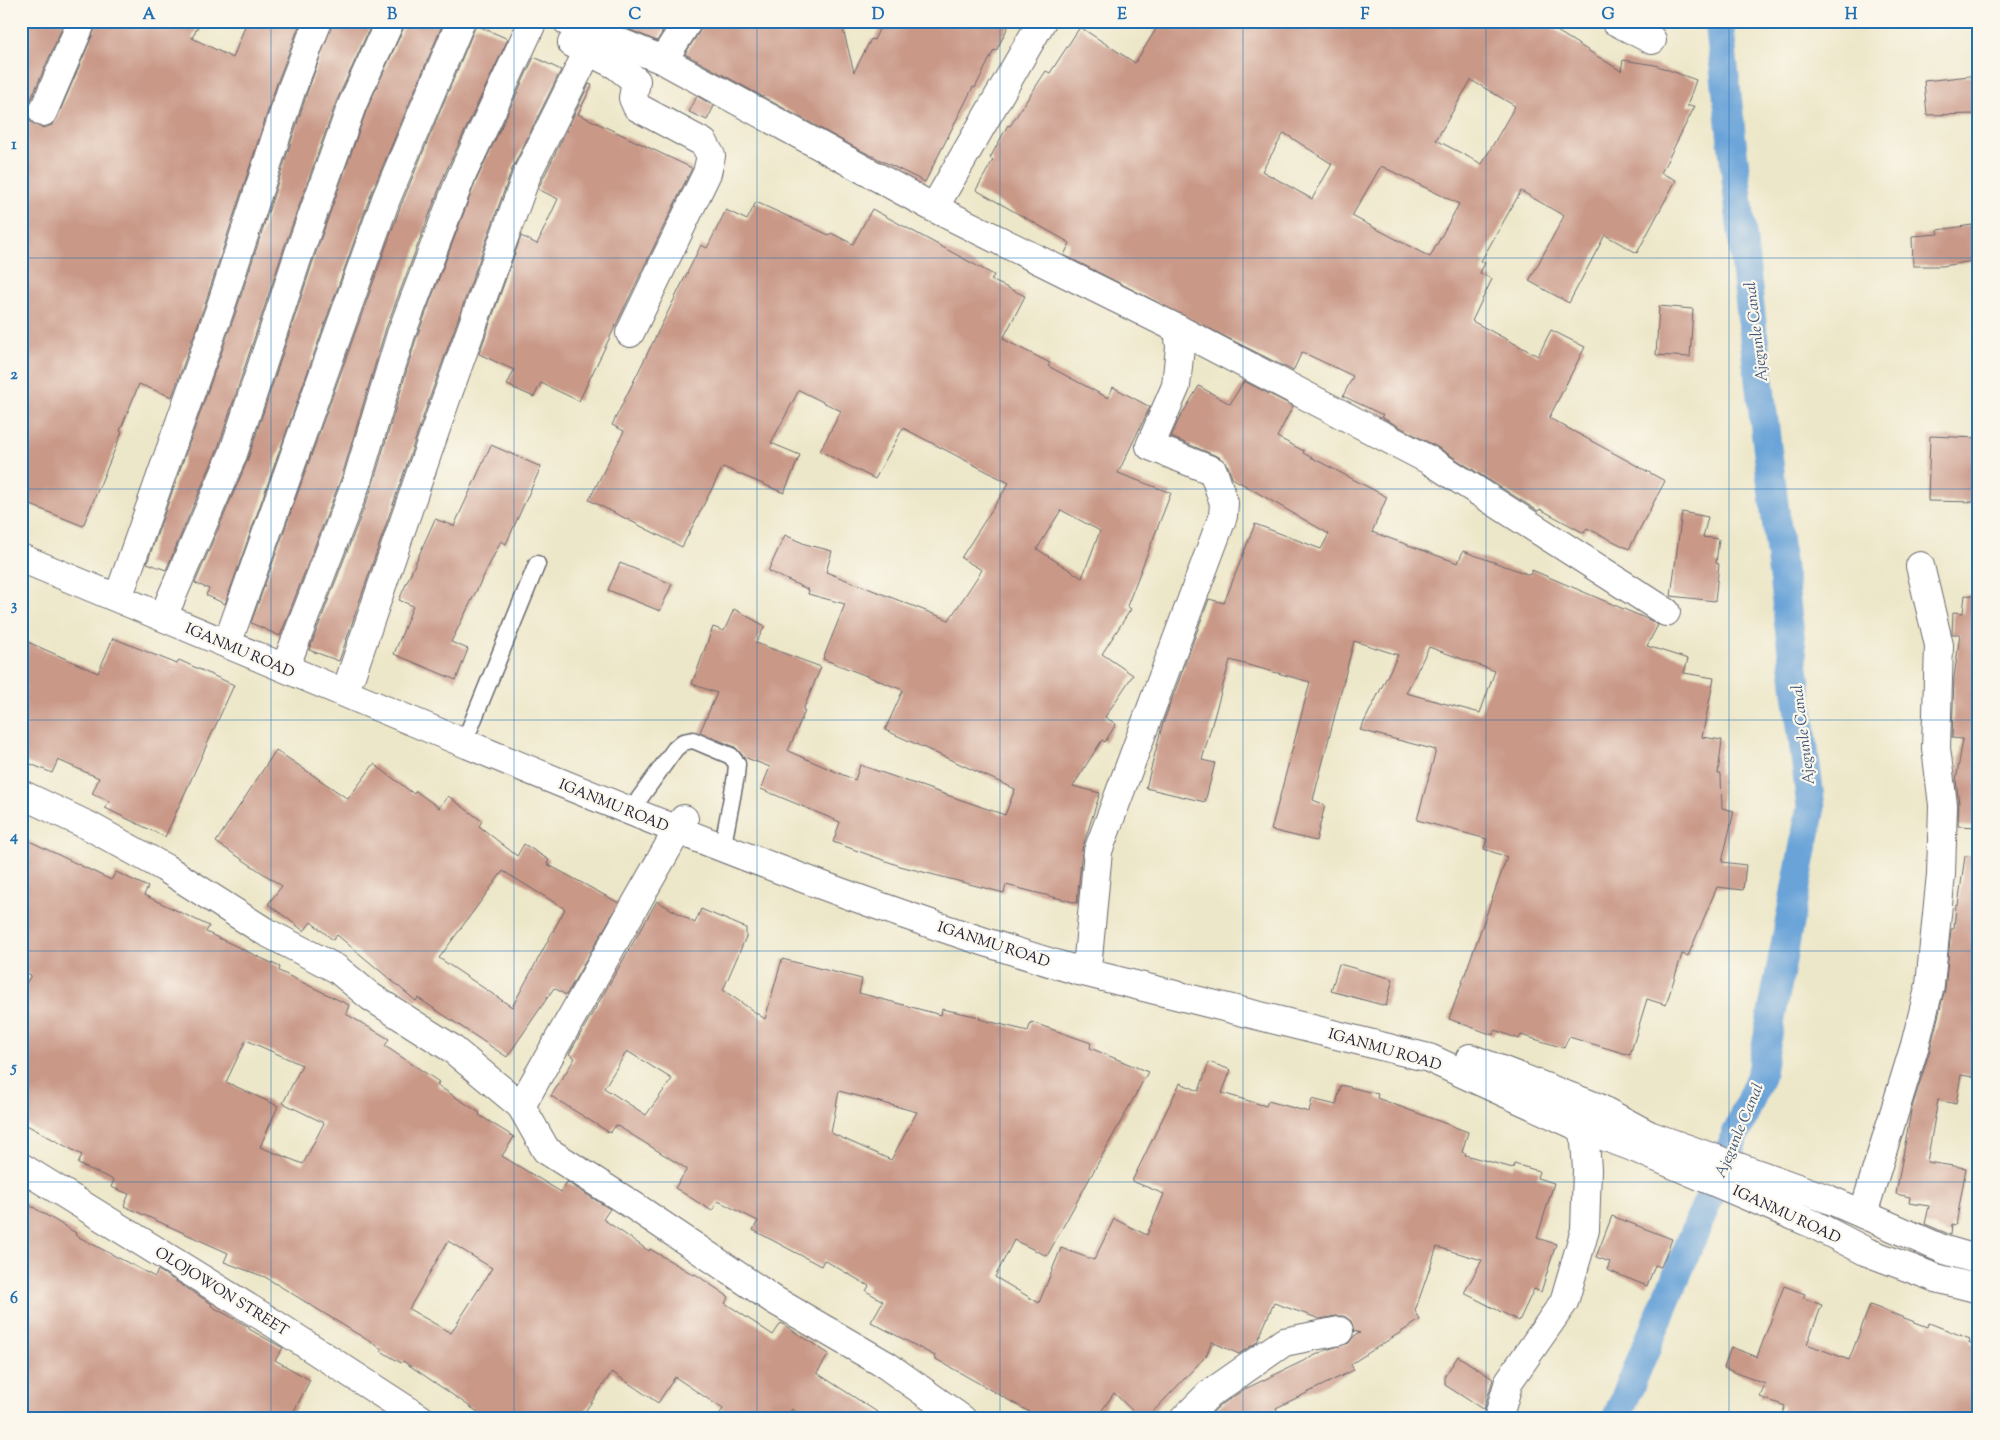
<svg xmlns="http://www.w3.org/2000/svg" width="2000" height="1440" viewBox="0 0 2000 1440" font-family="'Sorts Mill Goudy',serif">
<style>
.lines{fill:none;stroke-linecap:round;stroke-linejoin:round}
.canal{stroke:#69a3d8;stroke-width:29}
.building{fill:#c99887;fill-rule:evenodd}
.lane-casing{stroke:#69676d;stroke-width:19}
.street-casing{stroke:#69676d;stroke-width:30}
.secondary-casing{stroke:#69676d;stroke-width:30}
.lane{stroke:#fff;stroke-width:16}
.street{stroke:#fff;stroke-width:28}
.secondary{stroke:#fff;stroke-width:28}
.grid{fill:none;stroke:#1f6fb2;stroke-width:1;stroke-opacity:0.55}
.labels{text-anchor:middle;stroke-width:4.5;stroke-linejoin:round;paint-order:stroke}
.street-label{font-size:15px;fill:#22223b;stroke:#fbf7ec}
.water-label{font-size:16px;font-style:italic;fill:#3e567a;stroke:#fbf7ec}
.neatline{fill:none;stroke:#1f6fb2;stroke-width:2}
.grid-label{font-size:16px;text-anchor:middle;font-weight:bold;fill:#1f6fb2}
</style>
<rect width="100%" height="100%" fill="#fbf7ec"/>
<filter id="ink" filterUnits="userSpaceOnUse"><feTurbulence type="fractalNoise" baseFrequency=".02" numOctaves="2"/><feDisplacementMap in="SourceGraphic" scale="10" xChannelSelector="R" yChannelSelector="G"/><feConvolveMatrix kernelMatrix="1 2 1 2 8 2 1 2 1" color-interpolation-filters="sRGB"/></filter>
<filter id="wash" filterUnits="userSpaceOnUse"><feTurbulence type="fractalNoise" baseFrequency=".0096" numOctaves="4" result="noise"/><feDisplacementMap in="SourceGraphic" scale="20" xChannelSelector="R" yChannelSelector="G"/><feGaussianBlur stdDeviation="1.12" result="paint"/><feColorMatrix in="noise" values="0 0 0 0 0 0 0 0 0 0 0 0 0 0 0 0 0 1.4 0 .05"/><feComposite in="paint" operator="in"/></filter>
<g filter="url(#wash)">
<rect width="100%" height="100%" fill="#ede7c9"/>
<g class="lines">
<polyline class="canal" points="1616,1419 1760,1077 1811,807 1749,298 1719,21"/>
</g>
<g id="blocks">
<g class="building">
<polygon points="21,21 65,21 28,106 28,114 31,122 37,126 44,128 52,125 57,118 96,27 97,21 201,21 192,38 233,58 247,21 301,21 277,83 205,304 172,397 139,384 120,431 122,432 83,526 21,501"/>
<polygon points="333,21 373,21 337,100 284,248 218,448 166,570 147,563 235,314 307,93"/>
<polygon points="405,21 444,21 371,194 225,604 206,595 209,589 195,583 248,459 314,258 366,111 404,27"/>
<polygon points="609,21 669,21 657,41"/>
<polygon points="704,21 841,21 854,72 871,39 874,40 883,21 1011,21 996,51 994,50 975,88 973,87 925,182 858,149 685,54 701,29"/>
<path d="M 1161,21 L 1541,21 L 1621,71 L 1623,60 L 1655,65 L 1696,80 L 1687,106 L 1695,106 L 1661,173 L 1676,180 L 1637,253 L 1605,235 L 1569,303 L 1529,281 L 1564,216 L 1521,191 L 1481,261 L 1485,263 L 1480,273 L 1492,279 L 1472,321 L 1538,356 L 1551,330 L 1585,347 L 1549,418 L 1665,481 L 1629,549 L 1587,528 L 1584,533 L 1540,509 L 1538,511 L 1437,447 L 1381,417 L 1383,415 L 1343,396 L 1353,376 L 1302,352 L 1293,371 L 1064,255 L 1070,243 L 976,190 L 993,160 L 990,158 L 1008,125 L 1010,126 L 1046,71 L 1050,73 L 1080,27 L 1135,63 ZM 1471,80 L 1515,106 L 1482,164 L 1436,140 ZM 1284,133 L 1332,164 L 1312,199 L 1262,171 ZM 1381,166 L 1459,204 L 1430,257 L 1352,216 Z"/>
<polygon points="476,25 508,39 446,171 386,328 342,476 280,636 251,623 401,205"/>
<polygon points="534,57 561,70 512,169 430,397 339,661 309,650 372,487 416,339 475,183"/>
<polygon points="1979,75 1979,114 1927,115 1924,81"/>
<polygon points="589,84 592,85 578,114 692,168 579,401 541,383 534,397 507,385 514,370 479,354 521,236 537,244 558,199 538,189"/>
<polygon points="697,96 714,106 707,120 689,112"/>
<path d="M 756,202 L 829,235 L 831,233 L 853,244 L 872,209 L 994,275 L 991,280 L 1025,296 L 1003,339 L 1050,363 L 1048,366 L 1108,398 L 1113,387 L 1150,407 L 1118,473 L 1171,493 L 1127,606 L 1131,609 L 1102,654 L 1133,675 L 1105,717 L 1116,724 L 1105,742 L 1102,740 L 1073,786 L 1100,793 L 1082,849 L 1077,903 L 1006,885 L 1004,893 L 900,866 L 833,842 L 840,822 L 761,789 L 770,767 L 744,757 L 735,747 L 700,732 L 717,693 L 692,684 L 713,627 L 724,631 L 734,609 L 765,626 L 756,643 L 821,667 L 803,710 L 805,711 L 788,751 L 855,780 L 860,765 L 1005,815 L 1015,789 L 885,730 L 903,690 L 823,659 L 845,604 L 808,594 L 809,590 L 768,571 L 785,535 L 805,544 L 832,551 L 826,572 L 949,620 L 982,570 L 961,558 L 1009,483 L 903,428 L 875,479 L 820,451 L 841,411 L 799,390 L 771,443 L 800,455 L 784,493 L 723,467 L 682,547 L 589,500 L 624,431 L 612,425 L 701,245 L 707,248 L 726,210 L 747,220 ZM 1061,510 L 1100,531 L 1082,578 L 1037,549 Z"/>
<polygon points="1972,225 1978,260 1943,266 1913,266 1912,236 1939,234 1938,230"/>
<polygon points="1659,306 1693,309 1690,357 1656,355"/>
<path d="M 1244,381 L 1293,406 L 1277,437 L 1304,451 L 1303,453 L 1387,497 L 1372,532 L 1458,563 L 1463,551 L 1530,575 L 1532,570 L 1652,621 L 1658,625 L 1647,646 L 1688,659 L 1684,673 L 1714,678 L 1702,737 L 1722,740 L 1718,774 L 1721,774 L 1722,808 L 1734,811 L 1722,862 L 1746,865 L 1743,890 L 1717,887 L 1688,956 L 1682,954 L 1666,1005 L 1647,999 L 1630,1055 L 1569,1037 L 1564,1048 L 1521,1035 L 1519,1039 L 1495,1030 L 1493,1035 L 1449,1019 L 1507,857 L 1484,849 L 1487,839 L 1417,820 L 1436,750 L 1360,730 L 1398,655 L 1354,641 L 1313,800 L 1325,805 L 1316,841 L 1271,830 L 1310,682 L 1230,660 L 1202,760 L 1215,763 L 1205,802 L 1146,788 L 1162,726 L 1209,599 L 1224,603 L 1255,524 L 1321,549 L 1329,534 L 1232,478 L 1228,466 L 1219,457 L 1171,437 L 1178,421 L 1199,386 L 1230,404 ZM 1429,647 L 1495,671 L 1480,713 L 1406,693 Z"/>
<polygon points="1930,436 1979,438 1979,502 1928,501"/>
<polygon points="491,445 541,467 506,544 501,541 451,642 468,649 456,680 394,654 413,606 399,600 435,519 454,526"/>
<polygon points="1682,512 1708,517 1703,537 1719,539 1716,563 1719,564 1715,601 1671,596"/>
<polygon points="620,563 672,584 660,611 608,590"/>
<polygon points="1965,595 1979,596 1979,827 1958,826 1959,803 1956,781 1963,739 1952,738 1954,678 1960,634 1952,634 1953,612 1963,613"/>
<polygon points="113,638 177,664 179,660 234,685 165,837 105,808 109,801 92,794 99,778 58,760 52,773 21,760 21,639 98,673"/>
<path d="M 276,750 L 348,799 L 374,764 L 414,794 L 416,791 L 439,808 L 448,796 L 482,821 L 479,826 L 517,856 L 524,844 L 549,860 L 547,864 L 619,903 L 566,995 L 554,988 L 507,1057 L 418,998 L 416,1001 L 337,935 L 333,940 L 311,922 L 304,931 L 268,904 L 282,886 L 216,842 ZM 503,871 L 565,909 L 512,1007 L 439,958 Z"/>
<path d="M 21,837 L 111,880 L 116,872 L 148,887 L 144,895 L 209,926 L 206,932 L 280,967 L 279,971 L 349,1005 L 346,1014 L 389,1039 L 385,1046 L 439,1082 L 437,1085 L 480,1113 L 479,1115 L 514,1137 L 502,1156 L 561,1192 L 567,1182 L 610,1209 L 603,1219 L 649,1251 L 650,1249 L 694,1275 L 695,1274 L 729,1297 L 725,1303 L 773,1335 L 781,1323 L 829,1354 L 817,1373 L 888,1419 L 807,1419 L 792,1409 L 786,1419 L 716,1419 L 723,1409 L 675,1377 L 658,1403 L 612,1372 L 580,1419 L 488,1419 L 403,1361 L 401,1363 L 381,1351 L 382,1349 L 265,1277 L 224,1262 L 228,1253 L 124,1206 L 129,1194 L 111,1187 L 114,1180 L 78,1164 L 82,1155 L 21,1122 L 21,992 L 31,975 L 21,970 ZM 246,1040 L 302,1065 L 283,1103 L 324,1123 L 303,1164 L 260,1147 L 278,1106 L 226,1082 ZM 448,1241 L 492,1268 L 451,1333 L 409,1309 Z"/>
<polygon points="1965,856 1979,857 1979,1078 1961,1075 1956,1104 1938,1100 1927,1162 1966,1168 1956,1225 1952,1224 1951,1235 1925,1224 1929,1206 1909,1203 1910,1197 1896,1194 1911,1111 1930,1050 1945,989 1951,929 1954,929 1956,905 1958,905"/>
<path d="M 657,901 L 695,923 L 701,909 L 746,928 L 746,937 L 723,990 L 765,1019 L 782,959 L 862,979 L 859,993 L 941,1015 L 942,1009 L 980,1017 L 979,1019 L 1028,1031 L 1031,1022 L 1091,1043 L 1090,1048 L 1148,1072 L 1047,1256 L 1014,1240 L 995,1277 L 1039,1303 L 1061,1248 L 1094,1260 L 1114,1219 L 1147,1235 L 1164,1194 L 1132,1181 L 1180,1083 L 1199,1091 L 1209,1062 L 1231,1070 L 1222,1093 L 1266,1106 L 1268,1101 L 1309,1112 L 1312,1099 L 1336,1105 L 1341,1085 L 1378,1094 L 1377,1098 L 1468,1132 L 1462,1152 L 1466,1153 L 1465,1155 L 1513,1168 L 1514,1164 L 1539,1171 L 1537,1178 L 1554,1183 L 1537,1238 L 1556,1244 L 1541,1292 L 1534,1289 L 1519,1321 L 1464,1293 L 1482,1260 L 1437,1247 L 1415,1311 L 1420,1320 L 1351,1364 L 1354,1370 L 1276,1408 L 1281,1419 L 1206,1419 L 1218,1407 L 1243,1390 L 1326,1350 L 1349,1343 L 1354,1336 L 1360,1333 L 1354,1331 L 1351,1321 L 1344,1316 L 1336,1316 L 1320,1319 L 1274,1303 L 1257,1342 L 1239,1354 L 1212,1342 L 1206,1356 L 1146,1419 L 1141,1419 L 1114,1393 L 1096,1419 L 1042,1419 L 934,1358 L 935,1356 L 871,1322 L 883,1301 L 866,1291 L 869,1286 L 824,1260 L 821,1266 L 753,1230 L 758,1221 L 718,1201 L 712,1211 L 675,1188 L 687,1169 L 616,1125 L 610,1133 L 551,1096 L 575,1058 L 569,1054 ZM 627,1051 L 672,1079 L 646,1115 L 604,1088 ZM 839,1091 L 917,1112 L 891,1160 L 831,1133 Z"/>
<polygon points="1339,964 1393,979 1386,1006 1331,991"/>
<polygon points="21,1200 76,1233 75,1235 155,1277 158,1270 212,1304 211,1306 249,1327 249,1329 283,1348 275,1360 310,1380 290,1419 21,1419"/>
<polygon points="1612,1216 1672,1239 1661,1267 1655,1265 1647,1286 1607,1270 1610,1262 1596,1257"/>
<polygon points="1784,1286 1805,1294 1803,1298 1822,1305 1807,1344 1849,1360 1870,1305 1928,1327 1929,1323 1970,1339 1969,1343 1979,1345 1979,1419 1780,1419 1785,1406 1760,1397 1765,1384 1724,1368 1731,1347 1757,1357"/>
<polygon points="1458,1356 1493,1379 1484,1410 1445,1385 1445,1376"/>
</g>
</g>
</g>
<g filter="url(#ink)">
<use href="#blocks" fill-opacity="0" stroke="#69676d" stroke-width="1"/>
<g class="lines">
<defs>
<g id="lane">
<polyline points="470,728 537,564"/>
<polyline points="639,799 675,749 683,742 693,740 731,756 737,764 736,776 725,834"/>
</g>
<g id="street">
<polyline points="567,21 663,60 934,208 1178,329 1429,460 1666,612"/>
<polyline points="1615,21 1652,40"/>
<polyline points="572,43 616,65 636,81 633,98 637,107 704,143 711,156 707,173 630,333"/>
<polyline points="663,60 688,21"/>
<polyline points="43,112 82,21"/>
<polyline points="934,208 1042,21"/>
<polyline points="123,584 220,309 292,88 318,21"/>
<polyline points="169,603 233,454 299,253 352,105 390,21"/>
<polyline points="231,633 386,199 461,21"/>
<polyline points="290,655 357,481 401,334 461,177 533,21"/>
<polyline points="351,676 445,402 527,174 588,51"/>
<polyline points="21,794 91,827 165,868 264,931 337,969 371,997 451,1048 521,1106 546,1150 634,1206 774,1300 886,1365 962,1419"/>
<polyline points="1079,971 1088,958 1098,851 1223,516 1224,503 1213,471 1150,446 1176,386 1180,347 1178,329"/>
<polyline points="521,1106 684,819"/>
<polyline points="21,1167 273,1323 421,1419"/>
<polyline points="1863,1214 1915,1045 1930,985 1941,874 1943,805 1936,748 1939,645 1920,566"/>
<polyline points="1184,1419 1208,1395 1284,1342 1339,1331"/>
<polyline points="1498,1419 1509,1381 1564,1302 1585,1230 1587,1169 1584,1129"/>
</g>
<g id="secondary">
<path d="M 21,558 C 171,621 320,683 469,745 C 669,828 871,910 1079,971 L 1429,1058 L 1584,1129 L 1630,1146 L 1815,1225 L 1867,1252 L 1936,1278 L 1979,1289"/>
<polyline points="1470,1058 1597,1107 1649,1135 1828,1199 1945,1250 1979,1260"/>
</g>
</defs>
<use href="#lane" class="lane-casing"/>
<use href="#street" class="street-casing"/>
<use href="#secondary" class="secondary-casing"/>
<use href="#lane" class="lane"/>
<use href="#street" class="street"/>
<use href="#secondary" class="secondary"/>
</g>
</g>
<path class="grid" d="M 271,21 L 271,1419M 514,21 L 514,1419M 757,21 L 757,1419M 1000,21 L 1000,1419M 1243,21 L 1243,1419M 1486,21 L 1486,1419M 1729,21 L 1729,1419M 21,258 L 1979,258M 21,489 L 1979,489M 21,720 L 1979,720M 21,951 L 1979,951M 21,1182 L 1979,1182"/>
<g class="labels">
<g class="street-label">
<text transform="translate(240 650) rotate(23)" y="5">IGANMU ROAD</text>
<text transform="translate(614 805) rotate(22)" y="5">IGANMU ROAD</text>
<text transform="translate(994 944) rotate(18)" y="5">IGANMU ROAD</text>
<text transform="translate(1385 1049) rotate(16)" y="5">IGANMU ROAD</text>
<text transform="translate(1787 1214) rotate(25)" y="5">IGANMU ROAD</text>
<text transform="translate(222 1291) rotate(32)" y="5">OLOJOWON STREET</text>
</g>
<g class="water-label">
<text transform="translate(1755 332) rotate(-97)" y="6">Ajegunle Canal</text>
<text transform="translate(1802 735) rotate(-97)" y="6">Ajegunle Canal</text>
<text transform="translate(1738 1130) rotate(-67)" y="6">Ajegunle Canal</text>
</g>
</g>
<rect width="2000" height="1440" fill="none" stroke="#fbf7ec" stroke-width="55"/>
<rect x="28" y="28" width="1944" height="1384" class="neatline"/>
<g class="grid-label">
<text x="149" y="19">A</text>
<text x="392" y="19">B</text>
<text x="635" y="19">C</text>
<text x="878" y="19">D</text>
<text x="1122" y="19">E</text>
<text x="1365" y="19">F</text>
<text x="1608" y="19">G</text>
<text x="1851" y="19">H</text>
<text x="14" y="149">1</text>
<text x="14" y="379">2</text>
<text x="14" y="610">3</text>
<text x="14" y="841">4</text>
<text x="14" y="1072">5</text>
<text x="14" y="1303">6</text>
</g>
</svg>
